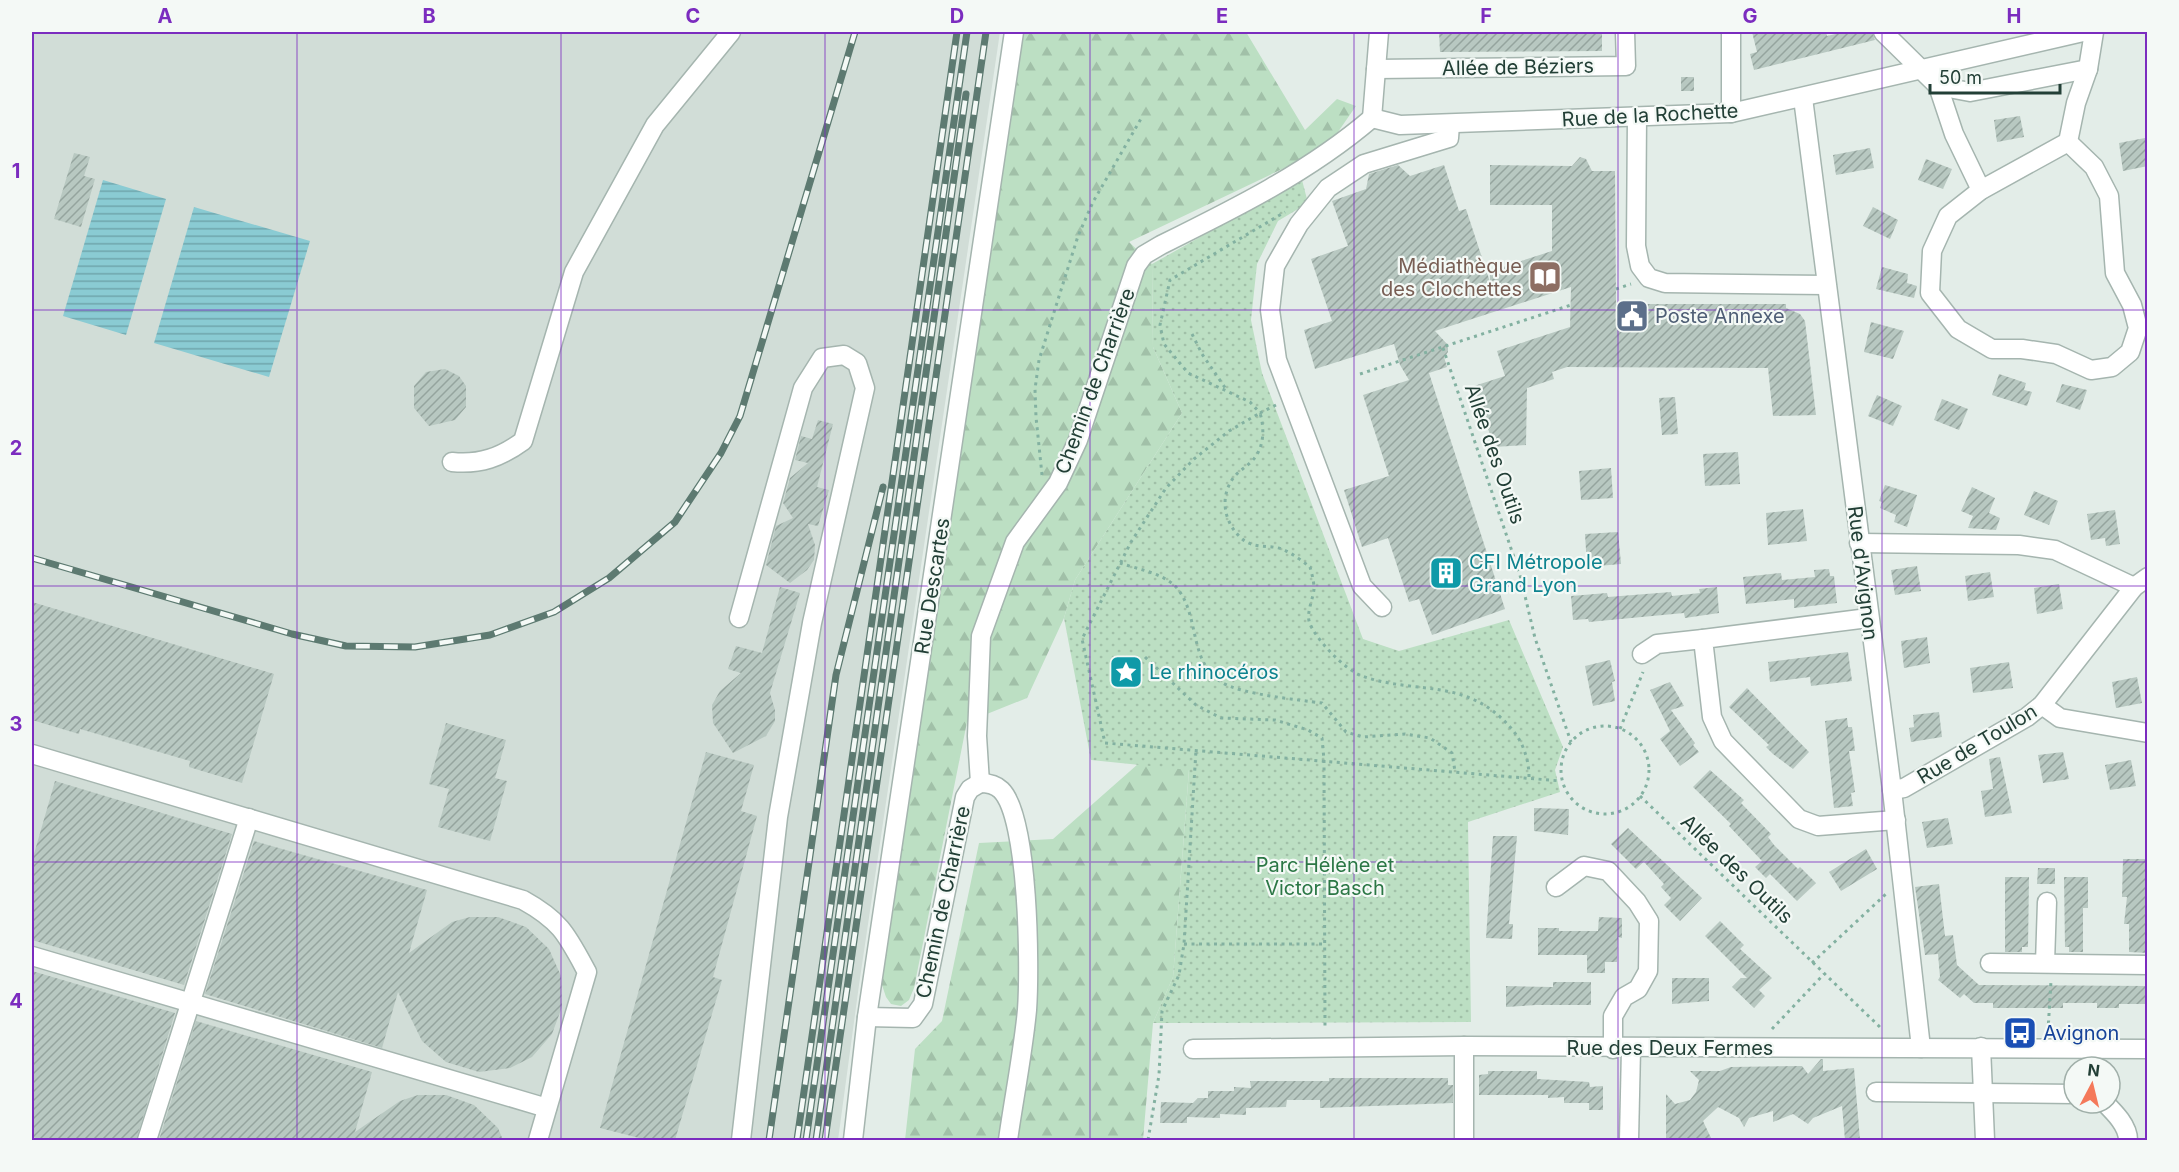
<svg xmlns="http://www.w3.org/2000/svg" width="2179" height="1172" viewBox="0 0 2179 1172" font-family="Inter,sans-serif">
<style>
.built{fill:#d1ddd7}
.forest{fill:url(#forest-firs)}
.park{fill:url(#park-dots)}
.water{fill:url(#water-rules)}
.building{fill:url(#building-hatch)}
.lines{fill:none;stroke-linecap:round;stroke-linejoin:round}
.minor-casing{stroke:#a5b5af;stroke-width:21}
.path{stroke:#83b1a1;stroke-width:3;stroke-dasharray:3 4.5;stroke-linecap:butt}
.minor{stroke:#fff;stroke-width:18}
.rail-casing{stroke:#5d7a71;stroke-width:7}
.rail{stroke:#f4f9f6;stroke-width:4.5;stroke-dasharray:14;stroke-linecap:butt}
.grid{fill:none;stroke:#7b2cbf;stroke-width:1.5;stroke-opacity:0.55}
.labels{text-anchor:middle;stroke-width:4.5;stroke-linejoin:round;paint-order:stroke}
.street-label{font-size:20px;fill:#223f36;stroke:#f4f9f6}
.education-label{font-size:20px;fill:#785e54;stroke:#f4f9f6;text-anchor:end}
.service-label{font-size:20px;fill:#4e5e75;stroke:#f4f9f6;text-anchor:start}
.culture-label{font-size:20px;fill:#0d838f;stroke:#f4f9f6;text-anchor:start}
.park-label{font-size:20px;fill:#2b7745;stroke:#f4f9f6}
.transit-label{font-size:20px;fill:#164399;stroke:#f4f9f6;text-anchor:start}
.neatline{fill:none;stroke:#7b2cbf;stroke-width:2}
.grid-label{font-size:20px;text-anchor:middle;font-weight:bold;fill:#7b2cbf}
</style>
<defs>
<pattern id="forest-firs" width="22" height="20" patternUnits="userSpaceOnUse" patternTransform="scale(1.5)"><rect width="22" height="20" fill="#bcdfc3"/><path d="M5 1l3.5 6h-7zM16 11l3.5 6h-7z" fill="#a1c0a8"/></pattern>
<pattern id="park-dots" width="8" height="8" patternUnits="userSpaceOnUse" patternTransform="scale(1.5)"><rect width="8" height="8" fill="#bcdfc3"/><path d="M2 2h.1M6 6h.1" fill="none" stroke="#a1c0a8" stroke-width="1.8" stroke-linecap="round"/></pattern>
<pattern id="water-rules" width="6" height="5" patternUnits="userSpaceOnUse" patternTransform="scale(1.5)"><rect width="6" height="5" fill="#8acbd3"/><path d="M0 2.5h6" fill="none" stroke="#70a6ac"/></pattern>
<pattern id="building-hatch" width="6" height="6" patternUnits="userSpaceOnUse" patternTransform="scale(1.5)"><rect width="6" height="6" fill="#b8c8c1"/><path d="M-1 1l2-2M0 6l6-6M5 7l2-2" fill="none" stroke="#95a49e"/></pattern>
</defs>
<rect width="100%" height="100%" fill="#e3ede8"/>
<polygon class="built" points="32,32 1000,32 859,985 838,1140 32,1140"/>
<g class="forest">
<polygon points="1021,32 1246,32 1305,130 1337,99 1356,106 1331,142 1297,162 1129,242 1152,264 1153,347 1182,413 1075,580 1064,618 1027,698 967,722 914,988 909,1000 901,1006 891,1004 886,997 881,982"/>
<polygon points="1138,764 1189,769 1173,977 1153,1023 1143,1140 905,1140 915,1049 942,1021 979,843 1053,839"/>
</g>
<polygon class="park" points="1302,180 1308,203 1278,221 1257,264 1251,320 1262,373 1363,639 1399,651 1509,620 1563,747 1555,770 1560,792 1468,822 1471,1022 1153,1023 1173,977 1189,770 1091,760 1064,618 1075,580 1182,413 1153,347 1152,264"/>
<g class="water">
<polygon points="103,180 166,199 126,335 63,316"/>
<polygon points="194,207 310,241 269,377 154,343"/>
</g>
<g class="building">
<polygon points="1439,32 1602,32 1602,51 1440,52"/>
<polygon points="1752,32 1826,32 1827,36 1844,32 1872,32 1875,40 1754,70 1750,54 1757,52"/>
<rect x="1681" y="77" width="13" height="14"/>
<polygon points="2020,116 2024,137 1997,142 1994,120"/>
<polygon points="2145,138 2148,166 2123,171 2119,143"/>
<polygon points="1870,148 1874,168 1836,175 1833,155"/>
<polygon points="74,153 90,157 84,176 95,179 81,227 54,219"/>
<polygon points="1580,157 1586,159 1592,171 1615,171 1616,304 1786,304 1786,308 1800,314 1805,321 1816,415 1773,416 1768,368 1567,367 1552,372 1554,379 1527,388 1526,445 1494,447 1474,386 1505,376 1497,351 1570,327 1571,287 1435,331 1448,345 1448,352 1444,357 1447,367 1429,373 1505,609 1432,635 1419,599 1409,602 1388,538 1362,547 1344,490 1389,476 1363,395 1409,380 1400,365 1394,344 1315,369 1304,330 1332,321 1311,259 1348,246 1332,201 1366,189 1369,174 1398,165 1410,176 1444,165 1459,211 1466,209 1490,282 1490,271 1552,251 1552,205 1490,205 1490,165 1572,166"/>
<polygon points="1926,159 1952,169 1943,189 1918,180"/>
<polygon points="1873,207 1898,220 1890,239 1863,226"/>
<polygon points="1882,267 1908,274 1907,283 1917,286 1914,298 1876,289"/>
<polygon points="1871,322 1904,331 1893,359 1864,352"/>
<polygon points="445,369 459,376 466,386 466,407 455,420 429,426 414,408 414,386 426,372"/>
<polygon points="1999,374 2026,383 2024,390 2032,392 2027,406 1992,395"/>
<polygon points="2062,384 2087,390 2080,410 2056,402"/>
<polygon points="1877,395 1902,406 1893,426 1868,416"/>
<polygon points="1675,397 1678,434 1662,435 1659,398"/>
<polygon points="1942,399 1968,409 1959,430 1934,420"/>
<polygon points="818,420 833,424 817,487 829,490 818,526 808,524 815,545 814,560 807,570 790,583 766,565 776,526 793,518 783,503 790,478 808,463 795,460 801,436 812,439"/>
<polygon points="1738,452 1740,484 1705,486 1703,454"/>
<polygon points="1611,468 1613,498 1581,500 1579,471"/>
<polygon points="1885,485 1917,495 1907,527 1894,522 1896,515 1880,508 1882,502 1879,501"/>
<polygon points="1972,487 1995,498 1989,513 2000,518 1996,530 1968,528 1973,516 1961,511"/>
<polygon points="2034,491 2058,501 2049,525 2024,515"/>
<polygon points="1803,509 1807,541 1768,545 1766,513"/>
<polygon points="2115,510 2120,544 2106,546 2105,538 2091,540 2087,514"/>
<polygon points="1618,532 1621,564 1587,567 1585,534"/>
<polygon points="1917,566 1921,591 1895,595 1891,570"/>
<polygon points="1829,569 1830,576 1834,576 1837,603 1794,608 1794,599 1746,604 1743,577 1781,573 1782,580 1815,577 1814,570"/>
<polygon points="1990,572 1994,597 1968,601 1965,576"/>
<polygon points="2059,584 2063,609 2037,614 2034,588"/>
<polygon points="780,587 800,593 770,693 775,710 775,721 766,736 733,753 713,723 712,705 720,691 741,673 728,669 736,646 762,653"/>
<polygon points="1717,587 1719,613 1685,618 1684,613 1589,622 1588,619 1573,620 1571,596 1607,593 1608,597 1671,592 1672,596 1700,593 1699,589"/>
<polygon points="32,602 274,674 242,783 189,767 190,761 80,729 79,734 32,720"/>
<polygon points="1927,637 1930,663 1904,668 1901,641"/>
<polygon points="1848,652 1852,681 1811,686 1810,677 1770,682 1768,662"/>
<polygon points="1610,660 1615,681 1612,682 1615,701 1593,706 1585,666"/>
<polygon points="2009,662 2013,688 1973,693 1970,668"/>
<polygon points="2137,677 2142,703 2116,708 2112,682"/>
<polygon points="1670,682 1684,706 1671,710 1695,743 1693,745 1699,752 1680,766 1660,739 1670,731 1650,690"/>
<polygon points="1747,688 1809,752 1793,769 1773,754 1766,747 1769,745 1729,707"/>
<polygon points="1939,712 1942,737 1911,742 1909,728 1914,727 1913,715"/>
<polygon points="1847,718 1848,727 1852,727 1855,751 1849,751 1855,792 1851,793 1853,806 1834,808 1825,721"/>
<polygon points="446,723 506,740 495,778 507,781 490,841 438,827 449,789 429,784"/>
<polygon points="706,752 754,765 741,811 757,816 713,977 722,980 675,1140 647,1140 600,1128"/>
<polygon points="2063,752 2069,779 2043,783 2038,755"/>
<polygon points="2000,757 2012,813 1985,817 1981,791 1993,789 1989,759"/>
<polygon points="2131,760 2136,786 2110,790 2105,765"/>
<polygon points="1710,770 1744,800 1741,803 1771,834 1768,837 1774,845 1798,869 1800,867 1816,883 1797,901 1770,874 1766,878 1755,867 1762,861 1729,826 1731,824 1693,787"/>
<polygon points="55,781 232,834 184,985 32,940 32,861"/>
<polygon points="1534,808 1569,809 1568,835 1534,831"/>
<polygon points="1948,818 1953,844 1927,848 1922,822"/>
<polygon points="1628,828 1702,898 1680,921 1664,905 1671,898 1661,887 1664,884 1644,862 1650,856 1636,869 1611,844"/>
<polygon points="1493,836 1517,836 1509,924 1513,924 1512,939 1486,938"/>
<polygon points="254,841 427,890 409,953 452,922 470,917 498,917 526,927 549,949 561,976 562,1007 552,1034 532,1057 510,1068 479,1072 446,1062 422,1041 398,992 382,1048 205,994"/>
<polygon points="1866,849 1877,869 1841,891 1829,872"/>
<polygon points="2123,859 2146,859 2148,953 2129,952 2129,924 2124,924 2127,897 2122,897"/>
<polygon points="2038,868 2055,868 2055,884 2037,884"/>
<polygon points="2005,877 2029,877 2028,947 2022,947 2022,952 2005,952"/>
<polygon points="2064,877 2088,877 2088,908 2083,908 2083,952 2069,952 2069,947 2065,947"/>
<polygon points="1939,884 1945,936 1953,935 1957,965 1979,985 2148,986 2148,1004 2119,1004 2119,1008 2097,1008 2097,1003 2063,1003 2063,1008 1993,1008 1993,1003 1974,1003 1964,994 1960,998 1938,980 1940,977 1938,954 1925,955 1915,887"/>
<polygon points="1599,917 1622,918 1622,938 1618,937 1617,962 1605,962 1605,973 1587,973 1587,955 1538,955 1538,928 1559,928 1559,931 1598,931"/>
<polygon points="1720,921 1744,945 1740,949 1772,978 1759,990 1765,996 1754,1008 1732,987 1741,978 1747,978 1705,936"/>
<polygon points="32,971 175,1013 136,1140 45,1140 32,1137"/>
<polygon points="1672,978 1709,978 1709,1001 1672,1004"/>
<polygon points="1553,982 1591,982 1591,1005 1536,1005 1506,1007 1506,986 1553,987"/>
<polygon points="196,1021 372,1072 355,1132 400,1101 418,1095 446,1095 474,1105 498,1128 503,1140 159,1140"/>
<polygon points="1821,1059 1823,1059 1823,1071 1854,1068 1860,1140 1845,1140 1842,1106 1813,1118 1808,1124 1793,1114 1773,1122 1773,1111 1749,1118 1744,1127 1739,1118 1718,1107 1703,1121 1712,1140 1666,1140 1666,1094 1675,1104 1690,1100 1696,1092 1699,1080 1690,1071 1720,1071 1731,1067 1802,1066 1808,1074"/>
<polygon points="1488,1071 1537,1071 1537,1079 1589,1082 1590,1087 1603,1086 1603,1110 1589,1110 1589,1103 1564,1103 1564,1097 1548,1098 1548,1095 1479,1095 1479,1075 1488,1074"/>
<polygon points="1329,1078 1448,1078 1448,1085 1453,1085 1453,1103 1320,1108 1320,1100 1287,1100 1286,1107 1246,1108 1246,1115 1220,1114 1220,1118 1187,1117 1187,1123 1160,1123 1161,1102 1193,1103 1198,1098 1208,1098 1208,1091 1234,1091 1234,1087 1251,1088 1250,1081 1329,1081"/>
</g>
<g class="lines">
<defs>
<g id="minor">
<polyline points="1731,32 1731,113"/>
<polyline points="1883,32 1938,86 1970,92 2088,69 2094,32"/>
<polyline points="1376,69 1626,66 1625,32"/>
<polyline points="1938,86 1954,134 1981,190"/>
<polyline points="1803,98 1892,790 1921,1048"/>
<polyline points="1637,117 1636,246 1640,266 1649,278 1665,283 1826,285"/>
<polyline points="1372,118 1400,125 1731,113 2083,32"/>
<polyline points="1372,118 1379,32"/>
<polyline points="2068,142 2094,167 2109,196 2115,273 2132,305 2138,328 2130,352 2112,367 2091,370 2056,354 2022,349 1992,349 1958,329 1930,293 1932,251 1948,216 1981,190 2068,142 2076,103 2088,69"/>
<path d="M 452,462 C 480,465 501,457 523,441 L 574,272 L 655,125 L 731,32"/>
<polyline points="1859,543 2019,545 2055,550 2134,587"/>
<polyline points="1382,607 1362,586 1277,360 1270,310 1275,266 1299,224 1328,188 1364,164 1449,138 1450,124"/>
<polyline points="739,618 803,388 822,358 844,355 857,363 865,388 812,623 778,817 741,1140"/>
<polyline points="1868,618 1703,639 1712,717 1723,741 1799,819 1818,826 1896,820"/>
<polyline points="1642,654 1657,644 1703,639"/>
<polyline points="2042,705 2060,718 2148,733"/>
<path d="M 32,754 L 523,900 C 561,921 567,935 587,972 L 538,1140"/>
<path d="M 980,783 L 977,736 L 981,636 L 1015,542 L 1058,483 L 1078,440 L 1136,266 L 1144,255 L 1161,245 C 1234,209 1309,172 1372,118"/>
<path d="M 980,783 C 987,783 996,785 1001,790 C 1029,817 1030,969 1027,1010 C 1023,1053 1014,1097 1008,1140"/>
<polyline points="1892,790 1904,788 2027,717 2042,705 2134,587 2148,577"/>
<polyline points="1556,887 1584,866 1608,871 1637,902 1649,921 1648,971 1638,989 1624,997 1613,1016 1613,1049"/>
<polyline points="32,956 547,1108"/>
<polyline points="1990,963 2148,965"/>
<polyline points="2045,963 2047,902"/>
<polyline points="867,1017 913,1018 923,1004 965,797 970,789 980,783"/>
<polyline points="1981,1047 1985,1140"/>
<polyline points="1193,1049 1464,1046 2148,1049"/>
<polyline points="1876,1092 2074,1094"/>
<path d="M 2105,1103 C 2115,1113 2128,1126 2128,1140"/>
<polyline points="147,1140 249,818"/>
<polyline points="853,1140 867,1017 1014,32"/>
<polyline points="1464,1140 1464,1046"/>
<polyline points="1629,1140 1631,1049"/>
</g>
</defs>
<use href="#minor" class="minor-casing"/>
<g class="path">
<polyline points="1616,289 1631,284"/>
<polyline points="1192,334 1202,354 1226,389"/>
<polyline points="1443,348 1520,575 1535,638 1571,742"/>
<polyline points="1360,374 1571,305"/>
<polyline points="1276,405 1260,413 1250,402 1188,373 1164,344 1160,325 1170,280 1285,212"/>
<polyline points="1042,475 1036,417 1035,389 1039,360 1078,236 1093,202 1142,117"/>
<path d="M 1120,563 C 1137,569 1162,573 1175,586 C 1201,613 1187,663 1223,683 C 1241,694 1299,700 1322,703 L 1346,732 L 1363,737 L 1405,734 L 1430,738 L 1452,753 L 1455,771"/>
<polyline points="1145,657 1196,705 1221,718 1275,720 1308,730 1322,738 1324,760 1325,1029"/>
<circle cx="1605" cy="770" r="44"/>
<polyline points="1620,729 1643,672"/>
<path d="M 1529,777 C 1529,758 1522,740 1510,727 C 1466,677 1416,695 1362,676 C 1345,670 1314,638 1309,621 C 1307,611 1313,599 1314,589 C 1314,582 1312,574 1310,567 C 1302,561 1292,553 1282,549 C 1267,544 1252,550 1239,536 C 1223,520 1220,495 1234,477 C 1239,471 1246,467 1252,461 C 1264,448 1265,430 1260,413 L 1229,431 L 1194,459 L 1166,488 L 1131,542 L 1082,639 L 1105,743 L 1561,781"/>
<polyline points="1640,796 1883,1030"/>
<polyline points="1184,944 1325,944"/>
<polyline points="1812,963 1886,894"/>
<polyline points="1772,1029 1824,974"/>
<polyline points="2048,1031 2051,981"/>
<polyline points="1148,1140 1159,1075 1162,1011 1179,975 1184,944 1196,750"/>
</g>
<use href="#minor" class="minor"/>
<defs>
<g id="rail">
<polyline points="32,558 292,634 346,646 415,647 490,635 554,612 609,578 675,522 721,453 740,416 855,32"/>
<polyline points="769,1140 836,675 883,487"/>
<polyline points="797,1140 957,32"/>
<polyline points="806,1140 967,32"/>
<polyline points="816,1140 966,94"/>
<polyline points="825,1140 986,32"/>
</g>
</defs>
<use href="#rail" class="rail-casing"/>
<use href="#rail" class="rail"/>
</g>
<path class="grid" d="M 297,32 L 297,1140M 561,32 L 561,1140M 825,32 L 825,1140M 1090,32 L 1090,1140M 1354,32 L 1354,1140M 1618,32 L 1618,1140M 1882,32 L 1882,1140M 32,310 L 2148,310M 32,586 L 2148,586M 32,862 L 2148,862"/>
<defs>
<symbol id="library-square" viewBox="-11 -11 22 22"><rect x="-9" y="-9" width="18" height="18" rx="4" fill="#8d6e63" stroke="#f4f9f6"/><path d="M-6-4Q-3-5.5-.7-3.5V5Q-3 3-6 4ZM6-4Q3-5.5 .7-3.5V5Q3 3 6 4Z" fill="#fff"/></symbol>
<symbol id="civic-square" viewBox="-11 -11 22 22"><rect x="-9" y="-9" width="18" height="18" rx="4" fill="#5c6f8a" stroke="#f4f9f6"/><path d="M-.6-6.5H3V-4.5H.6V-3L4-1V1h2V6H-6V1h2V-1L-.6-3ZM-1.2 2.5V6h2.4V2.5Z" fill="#fff"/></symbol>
<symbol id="building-square" viewBox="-11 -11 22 22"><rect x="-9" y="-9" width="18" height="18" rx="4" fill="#0f9aa8" stroke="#f4f9f6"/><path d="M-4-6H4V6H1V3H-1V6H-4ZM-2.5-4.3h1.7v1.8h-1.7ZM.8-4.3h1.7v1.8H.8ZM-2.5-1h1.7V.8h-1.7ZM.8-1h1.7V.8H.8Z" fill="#fff"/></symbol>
<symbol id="sight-square" viewBox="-11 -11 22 22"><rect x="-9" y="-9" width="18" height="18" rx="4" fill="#0f9aa8" stroke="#f4f9f6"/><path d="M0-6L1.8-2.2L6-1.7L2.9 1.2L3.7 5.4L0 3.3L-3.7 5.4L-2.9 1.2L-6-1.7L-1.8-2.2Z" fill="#fff"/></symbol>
<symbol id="bus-square" viewBox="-11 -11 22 22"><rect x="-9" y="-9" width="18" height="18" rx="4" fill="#1a4fb4" stroke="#f4f9f6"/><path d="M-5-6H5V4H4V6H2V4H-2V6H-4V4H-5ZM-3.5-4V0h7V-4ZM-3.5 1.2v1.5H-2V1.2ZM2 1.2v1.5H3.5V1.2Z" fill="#fff"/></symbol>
</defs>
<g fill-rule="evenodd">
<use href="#library-square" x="1526" y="258" width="38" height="38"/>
<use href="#civic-square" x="1613" y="297" width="38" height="38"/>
<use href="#building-square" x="1427" y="554" width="38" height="38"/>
<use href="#sight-square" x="1107" y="653" width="38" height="38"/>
<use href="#bus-square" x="2001" y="1014" width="38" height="38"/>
</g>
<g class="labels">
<g class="street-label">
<text transform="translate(1518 67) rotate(-1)" y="7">Allée de Béziers</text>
<text transform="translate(1650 115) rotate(-3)" y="7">Rue de la Rochette</text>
<text transform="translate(1095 381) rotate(-70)" y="7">Chemin de Charrière</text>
<text transform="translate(1495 454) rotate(71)" y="7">Allée des Outils</text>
<text transform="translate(1863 573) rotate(83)" y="7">Rue d'Avignon</text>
<text transform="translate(932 586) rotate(-81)" y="7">Rue Descartes</text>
<text transform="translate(1977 744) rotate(-31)" y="7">Rue de Toulon</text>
<text transform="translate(1737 869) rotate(44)" y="7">Allée des Outils</text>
<text transform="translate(943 902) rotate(-78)" y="7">Chemin de Charrière</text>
<text x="1670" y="1055">Rue des Deux Fermes</text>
</g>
<g class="education-label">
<text x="1522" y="273">Médiathèque<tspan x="1522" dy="23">des Clochettes</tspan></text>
</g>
<g class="service-label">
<text x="1655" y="323">Poste Annexe</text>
</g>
<g class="culture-label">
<text x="1469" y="569">CFI Métropole<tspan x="1469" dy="23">Grand Lyon</tspan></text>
<text x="1149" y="679">Le rhinocéros</text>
</g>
<g class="park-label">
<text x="1325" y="872">Parc Hélène et<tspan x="1325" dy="23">Victor Basch</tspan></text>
</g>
<g class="transit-label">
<text x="2043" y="1040">Avignon</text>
</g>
</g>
<rect width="2179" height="1172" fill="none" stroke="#f4f9f6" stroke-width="66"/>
<g transform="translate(2092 1085) rotate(7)"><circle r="28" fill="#f4f9f6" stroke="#a0afa9" stroke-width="1.5"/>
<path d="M0-4.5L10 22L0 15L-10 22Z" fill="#f4795a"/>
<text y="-9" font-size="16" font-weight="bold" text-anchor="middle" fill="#223f36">N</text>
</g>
<path d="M1930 84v9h130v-9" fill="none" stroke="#223f36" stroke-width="3"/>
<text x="1939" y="84" font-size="18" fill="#223f36" stroke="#f4f9f6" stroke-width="4.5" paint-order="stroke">50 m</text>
<rect x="33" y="33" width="2113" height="1106" class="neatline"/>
<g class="grid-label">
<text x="165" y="23">A</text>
<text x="429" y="23">B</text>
<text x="693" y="23">C</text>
<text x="957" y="23">D</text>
<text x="1222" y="23">E</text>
<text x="1486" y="23">F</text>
<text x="1750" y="23">G</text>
<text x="2014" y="23">H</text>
<text x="16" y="178">1</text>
<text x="16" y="455">2</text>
<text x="16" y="731">3</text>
<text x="16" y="1008">4</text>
</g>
</svg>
